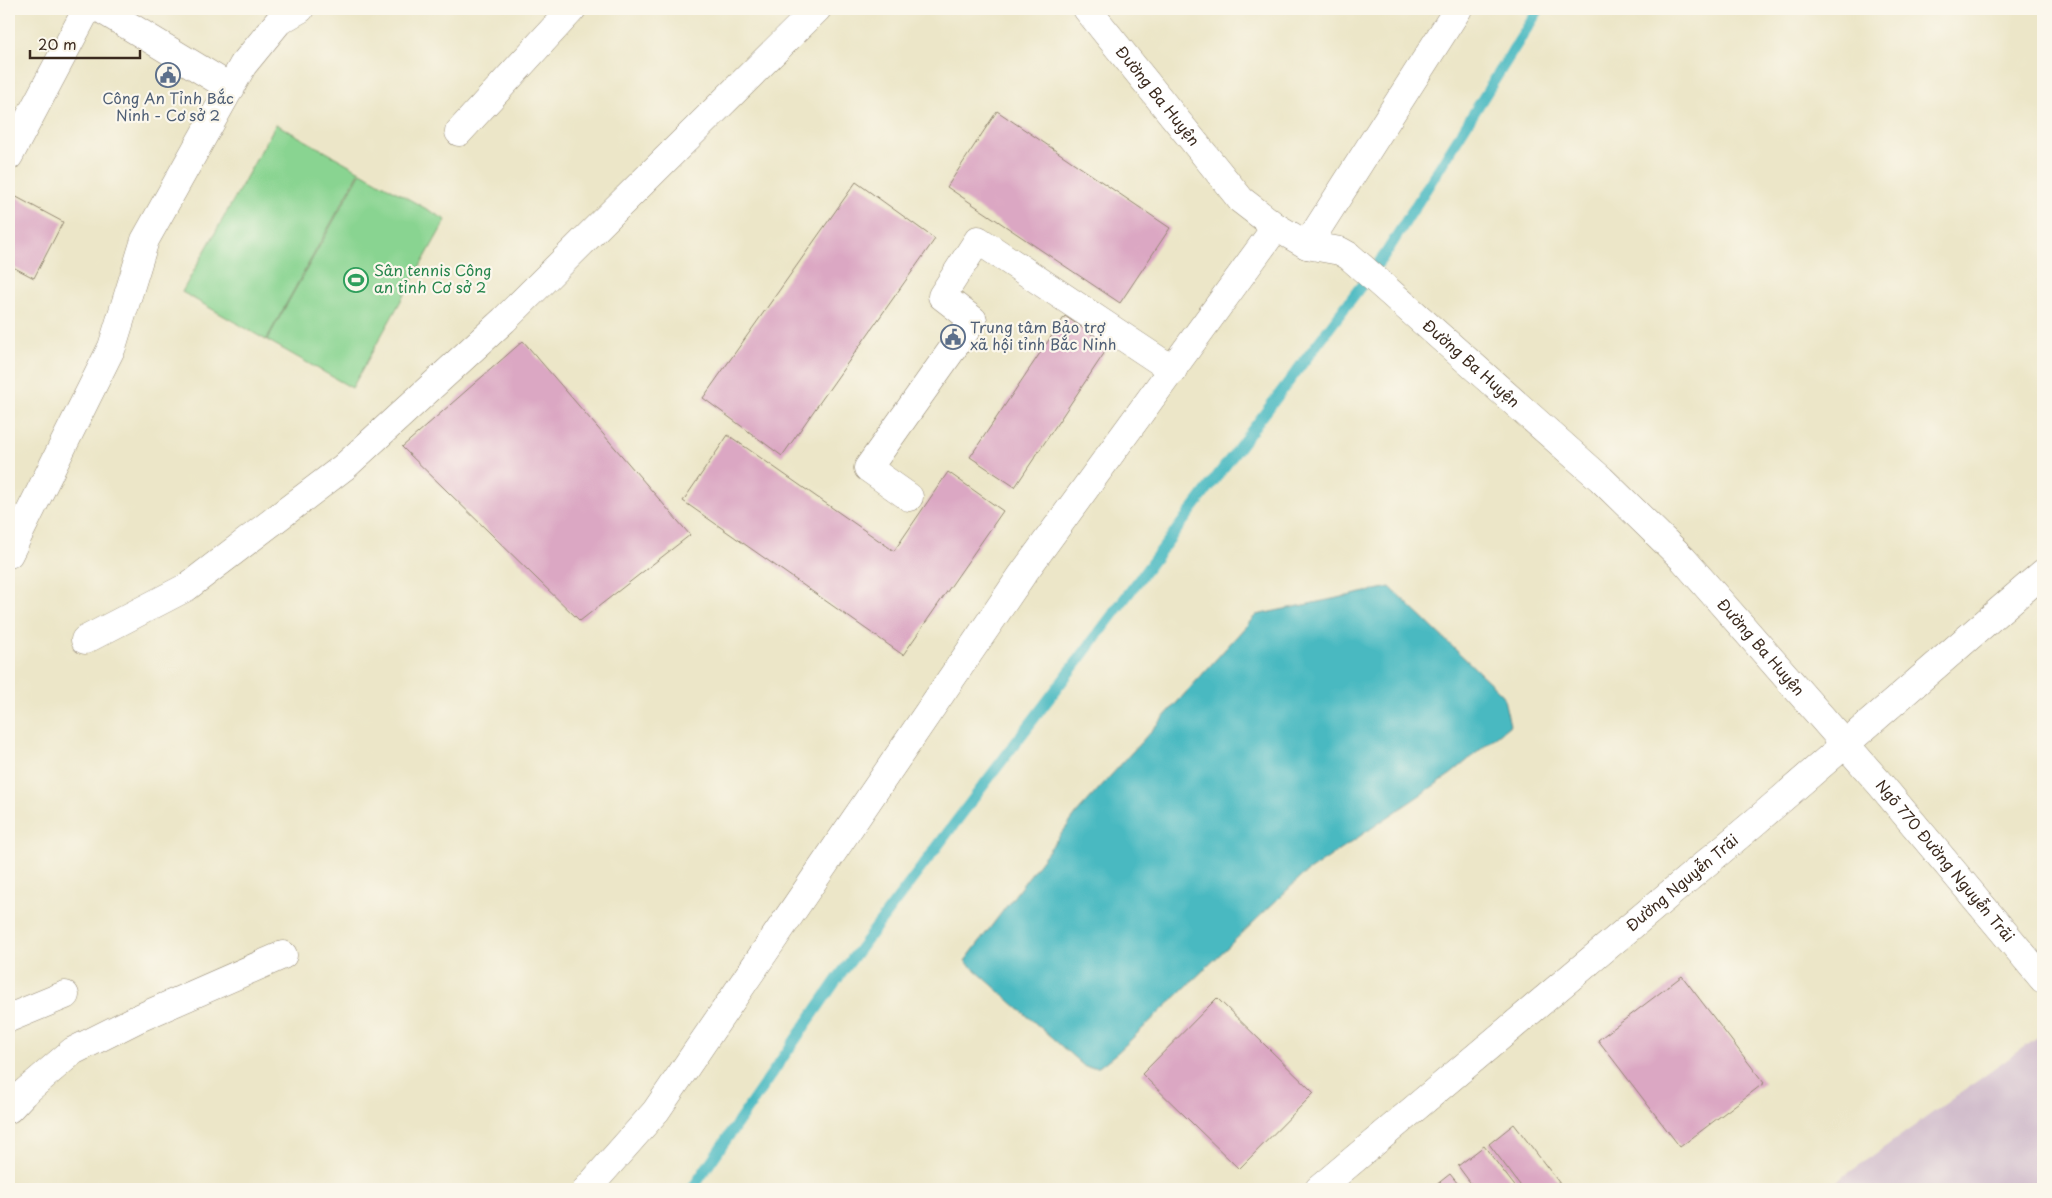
<svg xmlns="http://www.w3.org/2000/svg" width="2052" height="1198" viewBox="0 0 2052 1198" font-family="'Playpen Sans',sans-serif">
<style>
.industrial{fill:#d1bdcc}
.green{fill:#89d491;stroke:#627f58}
.water{fill:#4ab9c1;stroke:#427270}
.lines{fill:none;stroke-linecap:round;stroke-linejoin:round}
.stream{stroke:#4ab9c1;stroke-width:11}
.building{fill:#dba7c3}
.minor-casing{stroke:#948873;stroke-width:29}
.highway-casing{stroke:#948873;stroke-width:29}
.minor{stroke:#fff;stroke-width:28}
.highway{stroke:#fff;stroke-width:28}
.labels{text-anchor:middle;stroke-width:4.5;stroke-linejoin:round;paint-order:stroke}
.street-label{font-size:15px;fill:#3b2a1e;stroke:#fbf7ec}
.service-label{font-size:15px;fill:#4e5e75;stroke:#fbf7ec}
.leisure-label{font-size:15px;fill:#27864d;stroke:#fbf7ec;text-anchor:start}
</style>
<rect width="100%" height="100%" fill="#fbf7ec"/>
<filter id="ink" filterUnits="userSpaceOnUse"><feTurbulence type="fractalNoise" baseFrequency=".02" numOctaves="2"/><feDisplacementMap in="SourceGraphic" scale="10" xChannelSelector="R" yChannelSelector="G"/><feConvolveMatrix kernelMatrix="1 2 1 2 8 2 1 2 1" color-interpolation-filters="sRGB"/></filter>
<filter id="wash" filterUnits="userSpaceOnUse"><feTurbulence type="fractalNoise" baseFrequency=".0096" numOctaves="4" result="noise"/><feDisplacementMap in="SourceGraphic" scale="20" xChannelSelector="R" yChannelSelector="G"/><feGaussianBlur stdDeviation="1.12" result="paint"/><feColorMatrix in="noise" values="0 0 0 0 0 0 0 0 0 0 0 0 0 0 0 0 0 1.4 0 .05"/><feComposite in="paint" operator="in"/></filter>
<g filter="url(#wash)">
<rect width="100%" height="100%" fill="#ece6c8"/>
<polygon class="industrial" points="2043,1033 2043,1189 1826,1189 2036,1039"/>
<g class="green">
<polygon points="276,124 360,171 266,340 182,292"/>
<polygon points="361,172 446,220 352,388 267,340"/>
</g>
<polygon class="water" points="1390,587 1503,695 1510,725 1451,774 1303,875 1118,1052 1099,1067 1085,1067 965,961 1077,813 1256,615"/>
<g class="lines">
<polyline class="stream" points="692,1189 840,975 1386,253 1539,9"/>
</g>
<g id="blocks">
<g class="building">
<polygon points="997,111 1170,228 1120,303 947,187"/>
<polygon points="856,182 935,239 782,456 703,398"/>
<polygon points="9,193 63,222 34,278 9,265"/>
<polygon points="1065,316 1109,346 1015,487 970,457"/>
<polygon points="523,341 690,535 580,621 402,447"/>
<polygon points="728,435 894,551 948,472 1003,511 903,655 683,501"/>
<polygon points="1682,976 1764,1083 1680,1147 1598,1040"/>
<polygon points="1217,998 1314,1093 1239,1169 1142,1074"/>
<polygon points="1514,1124 1564,1189 1523,1189 1489,1144"/>
<polygon points="1484,1146 1517,1189 1475,1189 1458,1166"/>
<polygon points="1450,1174 1462,1189 1431,1189"/>
</g>
</g>
</g>
<g filter="url(#ink)">
<use href="#blocks" fill-opacity="0" stroke="#948873" stroke-width="1"/>
<g class="lines">
<defs>
<g id="minor">
<polyline points="101,9 231,88"/>
<path id="s1" d="M 1087,9 L 1241,200 L 1276,227 L 1307,245 L 1340,251 L 1349,256 L 1601,479 L 1683,559 L 1881,785 L 2043,979"/>
<polyline points="459,132 572,9"/>
<polyline points="9,156 87,9"/>
<polyline points="1307,245 1458,9"/>
<polyline points="909,497 868,468 973,320 942,296 978,240 1173,370"/>
<polyline points="9,554 112,347 145,240 243,65 279,21 300,9"/>
<polyline points="85,640 187,587 344,467 504,320 817,9"/>
<polyline points="9,1018 65,995"/>
<polyline points="9,1109 24,1093 73,1051 137,1019 283,955"/>
<polyline points="587,1189 656,1111 1022,575 1276,227"/>
</g>
<g id="highway">
<path id="s2" d="M 1319,1189 L 1754,823 L 2043,573"/>
</g>
</defs>
<use href="#minor" class="minor-casing"/>
<use href="#highway" class="highway-casing"/>
<use href="#minor" class="minor"/>
<use href="#highway" class="highway"/>
</g>
</g>
<defs>
<symbol id="civic-ring" viewBox="-11 -11 22 22"><circle r="9.5" fill="#fbf7ec" stroke="#5c6f8a" stroke-width="1.5"/><path d="M-.6-6.5H3V-4.5H.6V-3L4-1V1h2V6H-6V1h2V-1L-.6-3ZM-1.2 2.5V6h2.4V2.5Z" fill="#5c6f8a"/></symbol>
<symbol id="stadium-ring" viewBox="-11 -11 22 22"><circle r="9.5" fill="#fbf7ec" stroke="#2e9e5b" stroke-width="1.5"/><path d="M0-5a6.5 5 0 1 0 0 10a6.5 5 0 1 0 0-10ZM-3.5-1.8h7v3.6h-7Z" fill="#2e9e5b"/></symbol>
</defs>
<g fill-rule="evenodd">
<use href="#civic-ring" x="154" y="61" width="28" height="28"/>
<use href="#stadium-ring" x="342" y="266" width="28" height="28"/>
<use href="#civic-ring" x="939" y="323" width="28" height="28"/>
</g>
<g class="labels">
<g class="street-label">
<text dy="5" stroke="none"><textPath href="#s1" startOffset="112">Đường Ba Huyện</textPath></text>
<text dy="5" stroke="none"><textPath href="#s1" startOffset="532">Đường Ba Huyện</textPath></text>
<text dy="5" stroke="none"><textPath href="#s1" startOffset="938">Đường Ba Huyện</textPath></text>
<text dy="5" stroke="none"><textPath href="#s1" startOffset="1220">Ngõ 770 Đường Nguyễn Trãi</textPath></text>
<text dy="5" stroke="none"><textPath href="#s2" startOffset="475">Đường Nguyễn Trãi</textPath></text>
</g>
<g class="service-label">
<text x="168" y="104">Công An Tỉnh Bắc<tspan x="168" dy="17">Ninh - Cơ sở 2</tspan></text>
<text x="970" y="333" text-anchor="start">Trung tâm Bảo trợ<tspan x="970" dy="17">xã hội tỉnh Bắc Ninh</tspan></text>
</g>
<g class="leisure-label">
<text x="374" y="276">Sân tennis Công<tspan x="374" dy="17">an tỉnh Cơ sở 2</tspan></text>
</g>
</g>
<rect width="2052" height="1198" fill="none" stroke="#fbf7ec" stroke-width="30"/>
<path d="M30 50v8h110v-8" fill="none" stroke="#3b2a1e" stroke-width="2.5"/>
<text x="38" y="50" font-size="15" fill="#3b2a1e" stroke="#fbf7ec" stroke-width="4" paint-order="stroke">20 m</text>
</svg>
